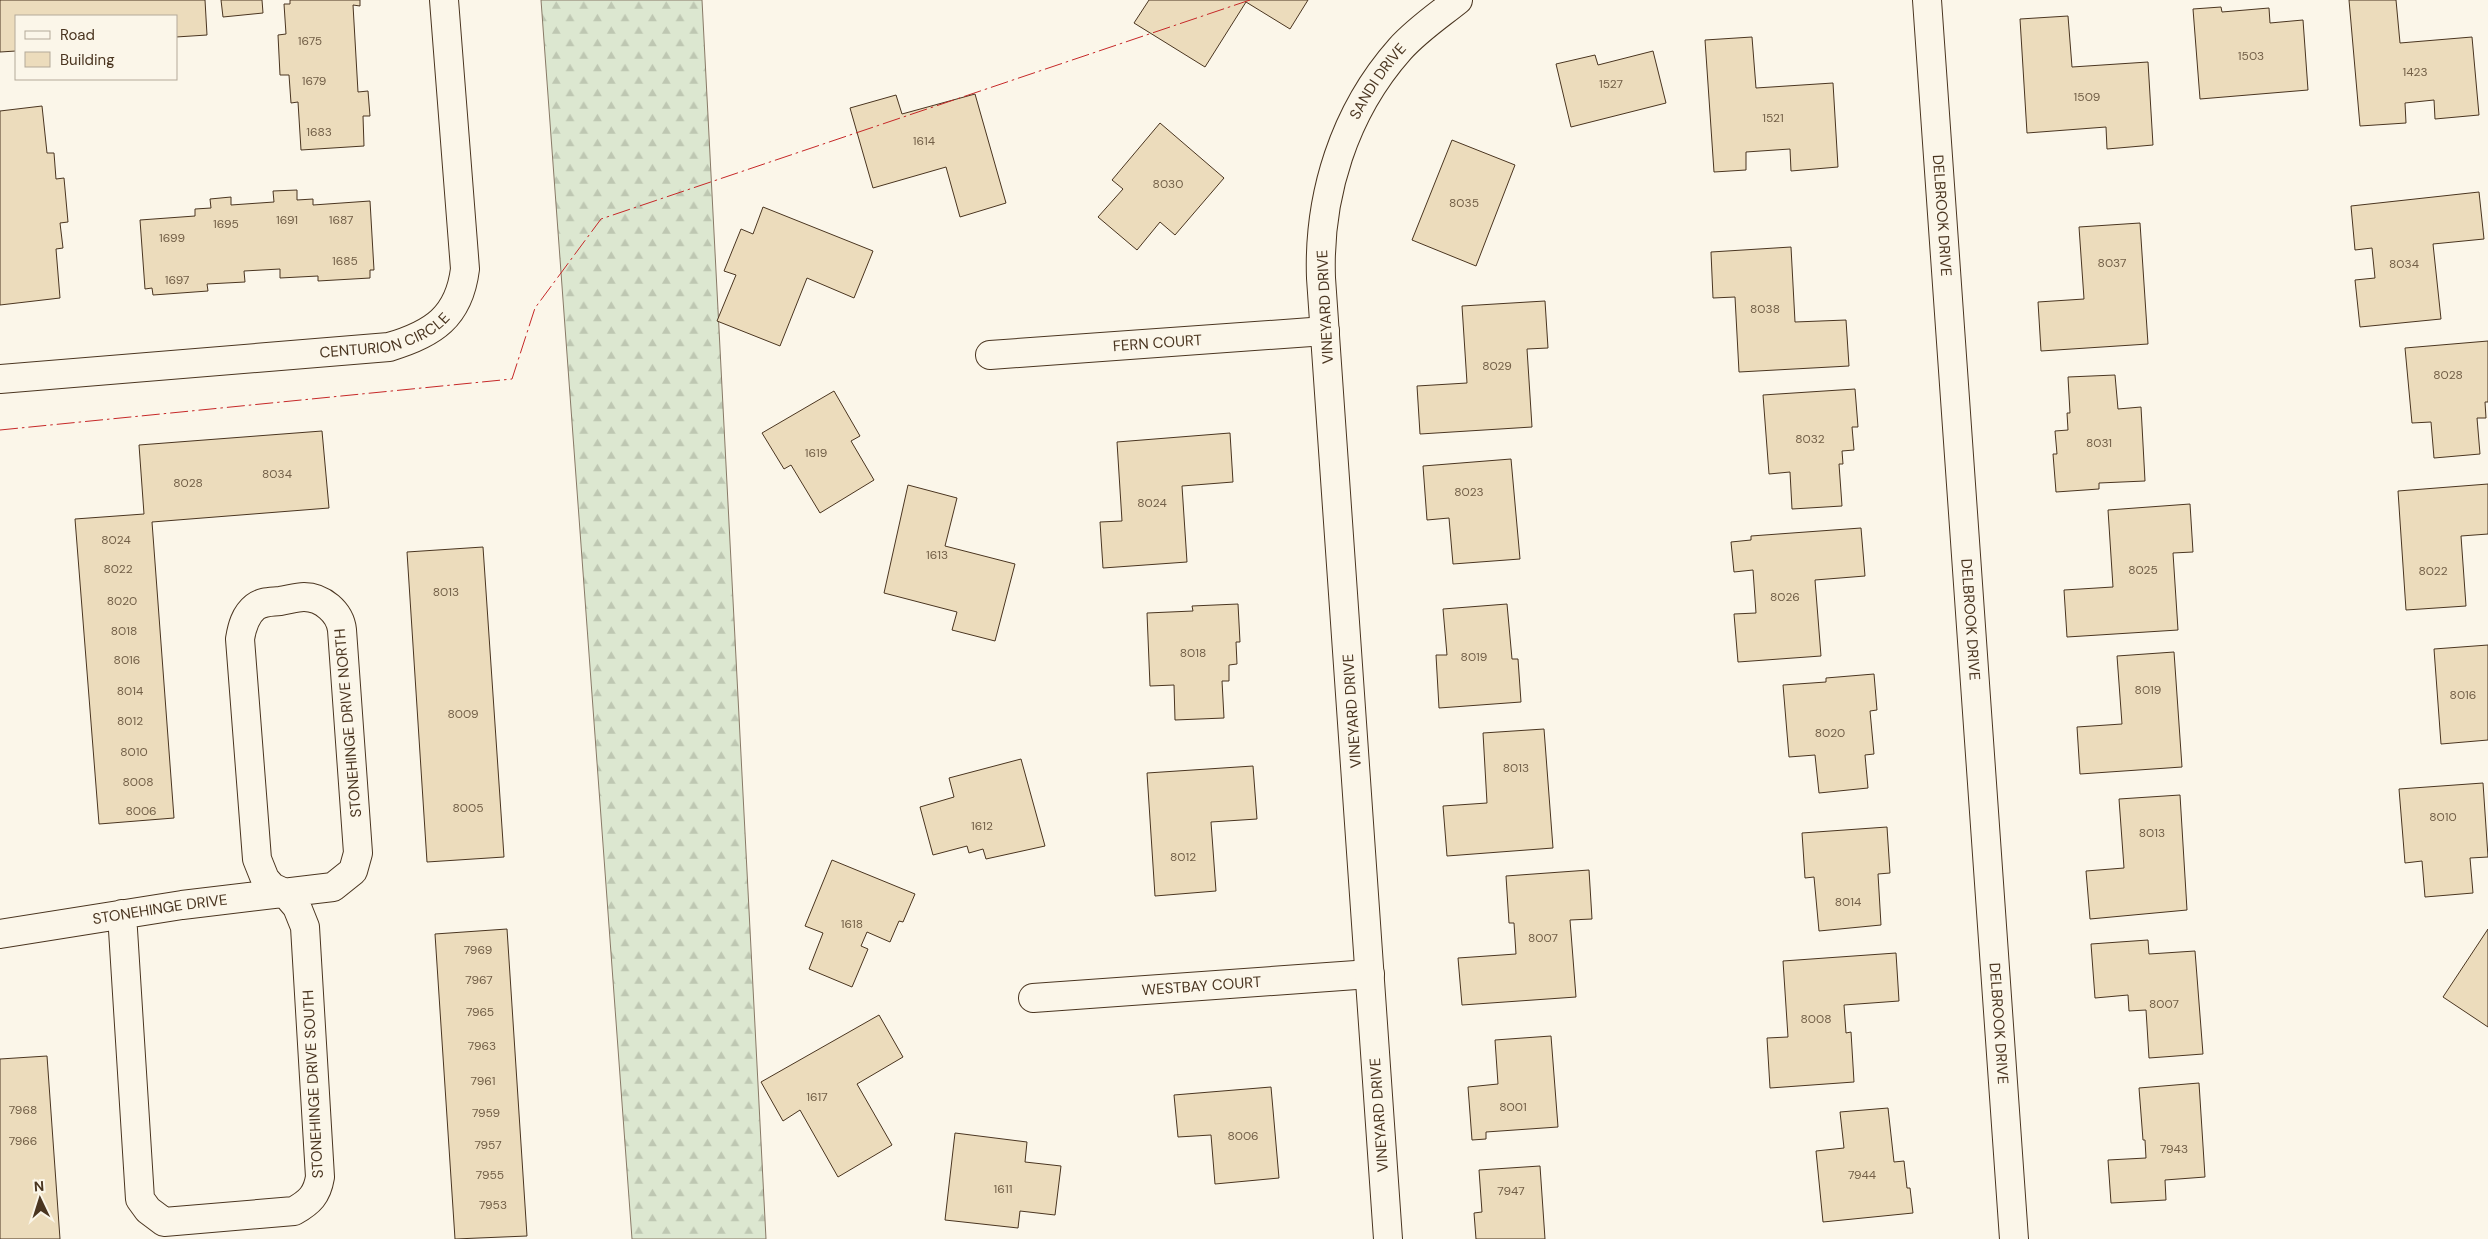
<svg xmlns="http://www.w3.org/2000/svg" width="2488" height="1239" viewBox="0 0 2488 1239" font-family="'DM Sans',sans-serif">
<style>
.forest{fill:url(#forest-firs);stroke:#887966}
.building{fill:#ecdcbc;stroke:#4a3520}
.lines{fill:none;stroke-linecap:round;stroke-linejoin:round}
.minor-casing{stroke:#4a3520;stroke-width:30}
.minor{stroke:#fbf6e9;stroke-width:28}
.power{stroke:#c62828;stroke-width:1;stroke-dasharray:18 4 2.5 4;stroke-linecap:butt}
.labels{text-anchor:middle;stroke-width:4;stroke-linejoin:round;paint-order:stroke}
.number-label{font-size:12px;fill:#725f47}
.street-label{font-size:15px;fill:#4a3520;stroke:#fbf6e9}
</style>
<defs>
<pattern id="forest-firs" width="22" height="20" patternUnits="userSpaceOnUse" patternTransform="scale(1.25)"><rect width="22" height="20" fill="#dce7d0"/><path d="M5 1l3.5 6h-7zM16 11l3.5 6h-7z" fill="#bec7b2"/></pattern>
</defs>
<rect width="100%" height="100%" fill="#fbf6e9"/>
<polygon class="forest" points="541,0 702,0 766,1239 632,1239"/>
<g class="building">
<polygon points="0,0 205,0 207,35 176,37 176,16 16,16 16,51 0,52"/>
<polygon points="221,0 262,0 263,13 223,17"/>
<polygon points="290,0 360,0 360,6 353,5 358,92 368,91 370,116 363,116 364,146 301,150 298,102 291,103 289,75 280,75 278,35 286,34 284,4 290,4"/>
<polygon points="1149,0 1308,0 1290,29 1246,2 1205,67 1134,23"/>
<polygon points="2349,0 2396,0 2400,43 2472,37 2479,115 2435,119 2434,100 2405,103 2406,123 2360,126"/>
<polygon points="2221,7 2222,12 2269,8 2270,23 2303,20 2308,90 2200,99 2193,9"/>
<polygon points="2068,16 2072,67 2148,62 2153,145 2107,149 2106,127 2027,133 2020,19"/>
<polygon points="1752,37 1756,88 1833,83 1838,167 1791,171 1790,149 1746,152 1746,170 1714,172 1705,40"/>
<polygon points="1653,51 1666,103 1571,127 1556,64 1595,55 1598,65"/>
<polygon points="975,94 1006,203 960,217 946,167 873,188 850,108 896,95 902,114"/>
<polygon points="42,106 47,153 54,153 56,179 64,178 68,222 60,223 63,248 56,249 60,298 0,305 0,111"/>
<polygon points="1160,123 1224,178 1175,235 1160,222 1137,250 1098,217 1123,189 1112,180"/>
<polygon points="1452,140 1515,165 1476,266 1412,240"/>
<polygon points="297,190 297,200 313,199 313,205 370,201 374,270 370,270 370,278 318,281 318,276 280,278 280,269 244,271 245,282 207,284 208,291 153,295 152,288 145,289 140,220 195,216 195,209 211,208 210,199 231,197 231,205 274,202 273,191"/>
<polygon points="2479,192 2484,239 2433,244 2441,319 2360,327 2355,280 2375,278 2372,248 2355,250 2351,206"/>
<polygon points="763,207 873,251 854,298 807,278 780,346 717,321 736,275 724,271 741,229 753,234"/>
<polygon points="2140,223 2148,344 2041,351 2038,302 2084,299 2079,227"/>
<polygon points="1791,247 1795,322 1846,320 1849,366 1739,372 1735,297 1713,298 1711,252"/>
<polygon points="1545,301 1548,348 1527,349 1532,427 1420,434 1417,386 1467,383 1462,306"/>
<polygon points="2488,341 2488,402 2485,402 2486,418 2477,418 2480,454 2434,458 2431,422 2412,423 2405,348"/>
<polygon points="2115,375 2118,409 2141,407 2145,481 2099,483 2099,489 2056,492 2053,454 2057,454 2055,431 2068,430 2067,413 2070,413 2068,377"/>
<polygon points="1855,389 1858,427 1852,427 1854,450 1842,451 1843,464 1839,464 1842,506 1792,509 1790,472 1769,474 1763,395"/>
<polygon points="834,391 860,436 851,441 874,480 820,513 791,465 784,469 762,433"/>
<polygon points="322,431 329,508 152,522 174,818 99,824 75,519 144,514 139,445"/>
<polygon points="1230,433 1233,482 1182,486 1187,562 1103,568 1100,522 1122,521 1117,442"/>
<polygon points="1511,459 1520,559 1453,564 1449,518 1427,520 1423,466"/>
<polygon points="2488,484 2488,534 2461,536 2466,606 2406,610 2398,491"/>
<polygon points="908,485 957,498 945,546 1015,564 995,641 952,630 957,612 884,593"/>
<polygon points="2190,504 2193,552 2173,553 2178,630 2067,637 2064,590 2113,587 2108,510"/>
<polygon points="1861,528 1865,576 1815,580 1821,656 1738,662 1734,614 1756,613 1753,570 1734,572 1731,542 1751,540 1751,536"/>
<polygon points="483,547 504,857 427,862 407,552"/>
<polygon points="1238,604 1240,642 1236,642 1237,664 1229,665 1229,681 1222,681 1224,718 1175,720 1174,685 1150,686 1147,613 1193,611 1192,606"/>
<polygon points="1507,604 1512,659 1518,659 1521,702 1439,708 1436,655 1447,655 1443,609"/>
<polygon points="2488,645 2488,740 2441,744 2434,649"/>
<polygon points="2174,652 2182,767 2080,774 2077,727 2122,724 2117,656"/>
<polygon points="1874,674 1877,710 1870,711 1874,754 1865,755 1868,788 1819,793 1815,755 1789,757 1783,685 1826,682 1826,678"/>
<polygon points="1544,729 1553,848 1447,856 1443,806 1487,803 1483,733"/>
<polygon points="1021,759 1045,846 986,859 983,849 969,853 967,846 933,855 920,807 954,797 949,778"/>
<polygon points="1253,766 1257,819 1211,822 1216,891 1155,896 1147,773"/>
<polygon points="2483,783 2488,857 2470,858 2473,893 2425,897 2422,861 2405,863 2399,789"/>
<polygon points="2180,795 2187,910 2090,919 2086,871 2124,868 2119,799"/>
<polygon points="1887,827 1890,873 1878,874 1881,925 1819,931 1814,877 1805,878 1802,833"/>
<polygon points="832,860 915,894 903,922 899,921 890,942 867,932 861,946 868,949 852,987 809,969 823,933 805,926"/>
<polygon points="1589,870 1592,919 1570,920 1576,997 1462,1005 1458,958 1516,954 1514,923 1509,923 1506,876"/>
<polygon points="507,929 527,1236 455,1239 435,934"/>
<polygon points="2488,929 2488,1027 2443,997"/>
<polygon points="2148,940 2149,954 2195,951 2203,1054 2149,1058 2146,1010 2129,1011 2128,995 2095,998 2091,944"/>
<polygon points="1896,953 1899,1001 1844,1005 1846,1033 1851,1032 1854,1082 1770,1088 1767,1038 1788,1037 1783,961"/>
<polygon points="879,1015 903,1057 857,1084 892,1145 838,1177 800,1110 783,1121 761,1082"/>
<polygon points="1551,1036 1558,1127 1486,1132 1486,1139 1472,1140 1468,1087 1498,1084 1495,1040"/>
<polygon points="47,1056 60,1239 0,1239 0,1059"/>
<polygon points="2199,1083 2205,1177 2165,1180 2166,1200 2111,1203 2108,1160 2146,1158 2145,1140 2143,1140 2139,1088"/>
<polygon points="1271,1087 1279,1178 1215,1184 1211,1135 1178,1137 1174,1095"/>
<polygon points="1888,1108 1894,1162 1904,1161 1907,1188 1910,1188 1913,1213 1823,1222 1816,1151 1844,1148 1840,1112"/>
<polygon points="955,1133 1027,1142 1025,1162 1061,1166 1055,1215 1020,1211 1018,1228 945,1220"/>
<polygon points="1540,1166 1545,1239 1476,1239 1474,1213 1482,1212 1479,1170"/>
</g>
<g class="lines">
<defs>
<g id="minor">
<path id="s1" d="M 1927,0 L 2014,1239"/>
<path id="s2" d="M 990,355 L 1325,331"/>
<path id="s3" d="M 0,379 L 389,347 C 433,334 459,317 465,269 L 444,0"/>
<path id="s4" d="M 0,934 L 182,905 L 333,887 L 353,871 L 358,853 L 342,630 C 340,612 322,597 304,597 C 296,597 288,600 280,601 C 270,602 263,601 255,607 C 245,615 242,627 240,639 L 257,859 L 265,879 L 272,887 L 285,893 L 297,907 L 305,927 L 320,1177 C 317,1195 310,1202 294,1211 L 164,1222 L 148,1210 L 140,1199 L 122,914"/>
<path id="s5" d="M 1033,998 L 1370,974"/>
<path id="s6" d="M 1388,1239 L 1321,278 C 1318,196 1344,112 1400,49 C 1417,30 1438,16 1458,0"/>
</g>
</defs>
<use href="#minor" class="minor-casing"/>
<use href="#minor" class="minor"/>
<polyline class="power" points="0,430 512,379 535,308 601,219 1250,0"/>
</g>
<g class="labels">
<g class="number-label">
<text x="310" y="45">1675</text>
<text x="2251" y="60">1503</text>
<text x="2415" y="76">1423</text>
<text x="314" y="85">1679</text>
<text x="1611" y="88">1527</text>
<text x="2087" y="101">1509</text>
<text x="1773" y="122">1521</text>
<text x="319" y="136">1683</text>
<text x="924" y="145">1614</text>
<text x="1168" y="188">8030</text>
<text x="1464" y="207">8035</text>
<text x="287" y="224">1691</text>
<text x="341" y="224">1687</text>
<text x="226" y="228">1695</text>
<text x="172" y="242">1699</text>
<text x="345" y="265">1685</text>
<text x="2112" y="267">8037</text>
<text x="2404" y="268">8034</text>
<text x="177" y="284">1697</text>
<text x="1765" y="313">8038</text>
<text x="1497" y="370">8029</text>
<text x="2448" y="379">8028</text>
<text x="1810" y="443">8032</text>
<text x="2099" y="447">8031</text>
<text x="816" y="457">1619</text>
<text x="277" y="478">8034</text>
<text x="188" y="487">8028</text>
<text x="1469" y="496">8023</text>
<text x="1152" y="507">8024</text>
<text x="116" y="544">8024</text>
<text x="937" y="559">1613</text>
<text x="118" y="573">8022</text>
<text x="2143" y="574">8025</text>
<text x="2433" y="575">8022</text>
<text x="446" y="596">8013</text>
<text x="1785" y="601">8026</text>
<text x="122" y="605">8020</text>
<text x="124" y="635">8018</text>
<text x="1193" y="657">8018</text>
<text x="1474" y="661">8019</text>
<text x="127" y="664">8016</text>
<text x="2148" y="694">8019</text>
<text x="130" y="695">8014</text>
<text x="2463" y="699">8016</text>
<text x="463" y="718">8009</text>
<text x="130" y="725">8012</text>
<text x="1830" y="737">8020</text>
<text x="134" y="756">8010</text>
<text x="1516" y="772">8013</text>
<text x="138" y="786">8008</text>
<text x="468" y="812">8005</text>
<text x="141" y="815">8006</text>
<text x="2443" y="821">8010</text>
<text x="982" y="830">1612</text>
<text x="2152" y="837">8013</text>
<text x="1183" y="861">8012</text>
<text x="1848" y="906">8014</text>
<text x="852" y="928">1618</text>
<text x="1543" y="942">8007</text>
<text x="478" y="954">7969</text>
<text x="479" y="984">7967</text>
<text x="2164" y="1008">8007</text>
<text x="480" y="1016">7965</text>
<text x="1816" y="1023">8008</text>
<text x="482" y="1050">7963</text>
<text x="483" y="1085">7961</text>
<text x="817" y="1101">1617</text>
<text x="1513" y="1111">8001</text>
<text x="23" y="1114">7968</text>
<text x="486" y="1117">7959</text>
<text x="1243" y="1140">8006</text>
<text x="23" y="1145">7966</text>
<text x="488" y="1149">7957</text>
<text x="2174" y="1153">7943</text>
<text x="490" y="1179">7955</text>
<text x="1862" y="1179">7944</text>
<text x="1003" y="1193">1611</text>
<text x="1511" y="1195">7947</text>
<text x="493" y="1209">7953</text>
</g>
<g class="street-label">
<text dy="5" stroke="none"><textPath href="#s6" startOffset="1172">SANDI DRIVE</textPath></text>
<text dy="5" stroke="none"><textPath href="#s1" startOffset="216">DELBROOK DRIVE</textPath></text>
<text transform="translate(1325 307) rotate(-93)" y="5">VINEYARD DRIVE</text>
<text dy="5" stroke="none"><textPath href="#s3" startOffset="389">CENTURION CIRCLE</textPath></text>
<text dy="5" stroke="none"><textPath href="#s2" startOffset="168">FERN COURT</textPath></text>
<text dy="5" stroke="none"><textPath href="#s1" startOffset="621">DELBROOK DRIVE</textPath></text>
<text transform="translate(1352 711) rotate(-94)" y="5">VINEYARD DRIVE</text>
<text transform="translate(348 723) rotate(-95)" y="5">STONEHINGE DRIVE NORTH</text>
<text dy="5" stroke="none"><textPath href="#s4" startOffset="162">STONEHINGE DRIVE</textPath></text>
<text dy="5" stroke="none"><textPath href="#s5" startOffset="169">WESTBAY COURT</textPath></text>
<text dy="5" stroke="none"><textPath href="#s1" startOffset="1026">DELBROOK DRIVE</textPath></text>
<text transform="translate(313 1084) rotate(-93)" y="5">STONEHINGE DRIVE SOUTH</text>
<text transform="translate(1379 1115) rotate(-94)" y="5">VINEYARD DRIVE</text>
</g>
</g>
<rect x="15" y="15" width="162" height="65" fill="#fbf6e9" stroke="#b4a999"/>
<rect x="25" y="31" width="25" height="8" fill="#fbf6e9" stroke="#b4a999"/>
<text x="60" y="40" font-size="15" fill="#4a3520">Road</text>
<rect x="25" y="52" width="25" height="15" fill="#ecdcbc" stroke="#b4a999"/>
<text x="60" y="65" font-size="15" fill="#4a3520">Building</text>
<g transform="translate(40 1199) rotate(356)" stroke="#fbf6e9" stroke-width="4" paint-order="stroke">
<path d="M0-4L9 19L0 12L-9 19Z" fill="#4a3520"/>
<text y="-8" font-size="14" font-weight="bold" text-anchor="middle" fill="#4a3520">N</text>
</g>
</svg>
